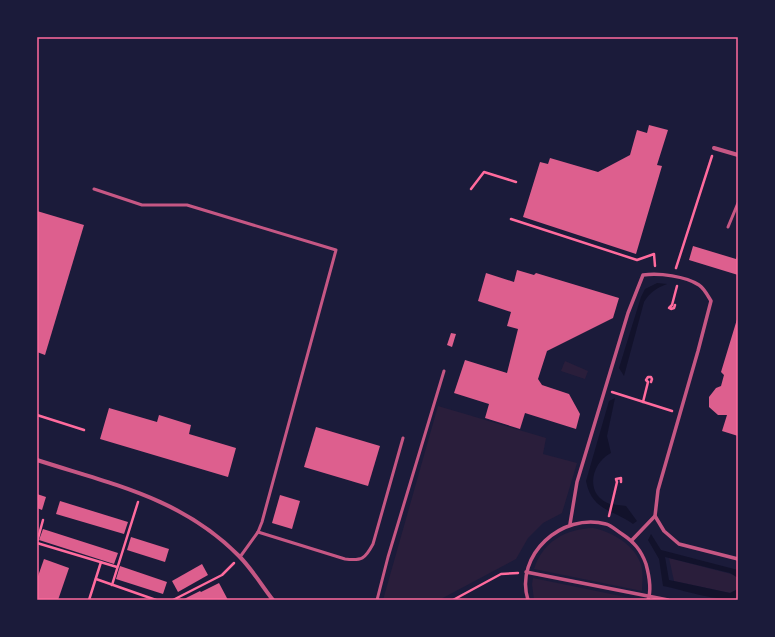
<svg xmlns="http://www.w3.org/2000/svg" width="775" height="637" viewBox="0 0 775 637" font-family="Inter,sans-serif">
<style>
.green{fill:#2a1e3b}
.water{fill:#12122b}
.building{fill:#dd5f8e}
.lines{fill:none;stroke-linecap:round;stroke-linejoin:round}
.path{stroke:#ff6b9d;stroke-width:2.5}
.service{stroke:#c65784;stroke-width:3}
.pedestrian{stroke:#c65784;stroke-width:3.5}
.minor{stroke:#c65784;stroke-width:4}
.neatline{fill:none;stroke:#ff6b9d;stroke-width:1.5}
</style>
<rect width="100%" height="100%" fill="#1b1b3a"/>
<g class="green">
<polygon points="565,361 588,371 585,379 561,371"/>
<polygon points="438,406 546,438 543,454 577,463 562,513 543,523 528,538 516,559 439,600 383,600"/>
<path d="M 593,528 C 612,532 633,544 640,562 C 644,571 642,582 642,591 L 534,569 C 543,541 566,529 593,528 Z"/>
<polygon points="669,558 735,575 738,578 738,589 730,593 674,581"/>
<polygon points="533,578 640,600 534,600 532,584"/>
</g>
<g class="water">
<path d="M 657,283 L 667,284 C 657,288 650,292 644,302 L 624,376 L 619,368 L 641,297 L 645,289 Z"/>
<path d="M 615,398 L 607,436 L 611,453 C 591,463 584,495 610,504 C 615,505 621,505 626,506 L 637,521 L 633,524 C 612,509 592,511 586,481 L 609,401 Z"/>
<path d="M 651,534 L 661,550 L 738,570 L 738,578 L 730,573 L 665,557 L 669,580 L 730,593 L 738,589 L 738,597 C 723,604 680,589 663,586 L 659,559 L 648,540 Z"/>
</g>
<g class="building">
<polygon points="649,125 668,130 657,165 662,166 636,254 523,217 540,162 548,164 550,158 598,172 630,155 637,130 647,133"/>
<polygon points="37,211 84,225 45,355 37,352"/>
<polygon points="693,246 736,259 738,254 738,275 689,260"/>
<polygon points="517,270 534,275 536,273 619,298 613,318 547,351 538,379 542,385 569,394 580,414 576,429 525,413 520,429 485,418 489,404 454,393 465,360 507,373 518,329 507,326 511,312 478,301 486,273 514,282"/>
<polygon points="738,316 738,436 722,431 727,415 718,415 709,407 709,397 716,388 721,386 724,375 721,372"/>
<polygon points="451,333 456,334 452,347 447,345"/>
<polygon points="109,408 157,422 159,415 191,425 189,434 236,448 228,477 100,439"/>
<polygon points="316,427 380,446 368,486 304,467"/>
<polygon points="37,494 46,497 42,510 37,508"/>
<polygon points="280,495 300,501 292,529 272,523"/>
<polygon points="60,501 128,522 124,534 56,514"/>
<polygon points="43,529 118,553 114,564 39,540"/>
<polygon points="131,537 169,549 165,562 127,550"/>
<polygon points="44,559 69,568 58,600 37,600 37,579"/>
<polygon points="202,564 208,575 178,592 172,581"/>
<polygon points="120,566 167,582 163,594 116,579"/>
<polygon points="219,583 228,600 182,600 200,591 201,592"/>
</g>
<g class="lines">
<g class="path">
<polyline points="471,189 484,172 516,182"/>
<polyline points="511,219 637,260 654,254 655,266"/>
<polyline points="676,268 712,156"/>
<polyline points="675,305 674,308 671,309 669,308 672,305 677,286"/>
<polyline points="612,392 672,411"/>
<polyline points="643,402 648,382 646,380 648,377 651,377 652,379 651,382"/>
<polyline points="37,415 84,430"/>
<polyline points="609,516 617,482 616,479 621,478 621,482"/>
<polyline points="37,542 43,520"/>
<polyline points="37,543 117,567"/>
<polyline points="96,579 156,600"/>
<polyline points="112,585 138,502"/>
<polyline points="89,600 101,562"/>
<polyline points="173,600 222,575 234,563"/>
<polyline points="453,600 501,574 518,573"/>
</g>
<g class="service">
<polyline points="94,189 142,205 187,205 336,250 262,522 258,532 240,557"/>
<polyline points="728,227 738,203"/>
<path d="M 258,532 L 345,559 C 362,561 365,559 373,544 L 403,438"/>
<polyline points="377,600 388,557 444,371"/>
</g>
<g class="pedestrian">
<polyline points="655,516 664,531 679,544 738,559"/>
<path d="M 570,524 L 577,482 L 628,313 L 643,275 C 660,273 685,276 699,285 C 704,288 708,296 711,301 L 698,351 L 658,490 L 655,516 L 632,540"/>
<polyline points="526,572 668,600"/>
<path d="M 528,600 C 514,555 562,512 606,524 C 611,525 617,531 622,534 C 634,542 641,550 646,564 C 649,575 652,589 648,600"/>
</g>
<g class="minor">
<polyline points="714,148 738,155"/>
<path d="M 37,460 C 111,484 182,498 239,556 C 252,569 262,586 273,600"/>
</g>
</g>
<rect width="775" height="637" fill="none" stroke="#1b1b3a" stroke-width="76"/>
<rect x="38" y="38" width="699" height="561" class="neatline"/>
</svg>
